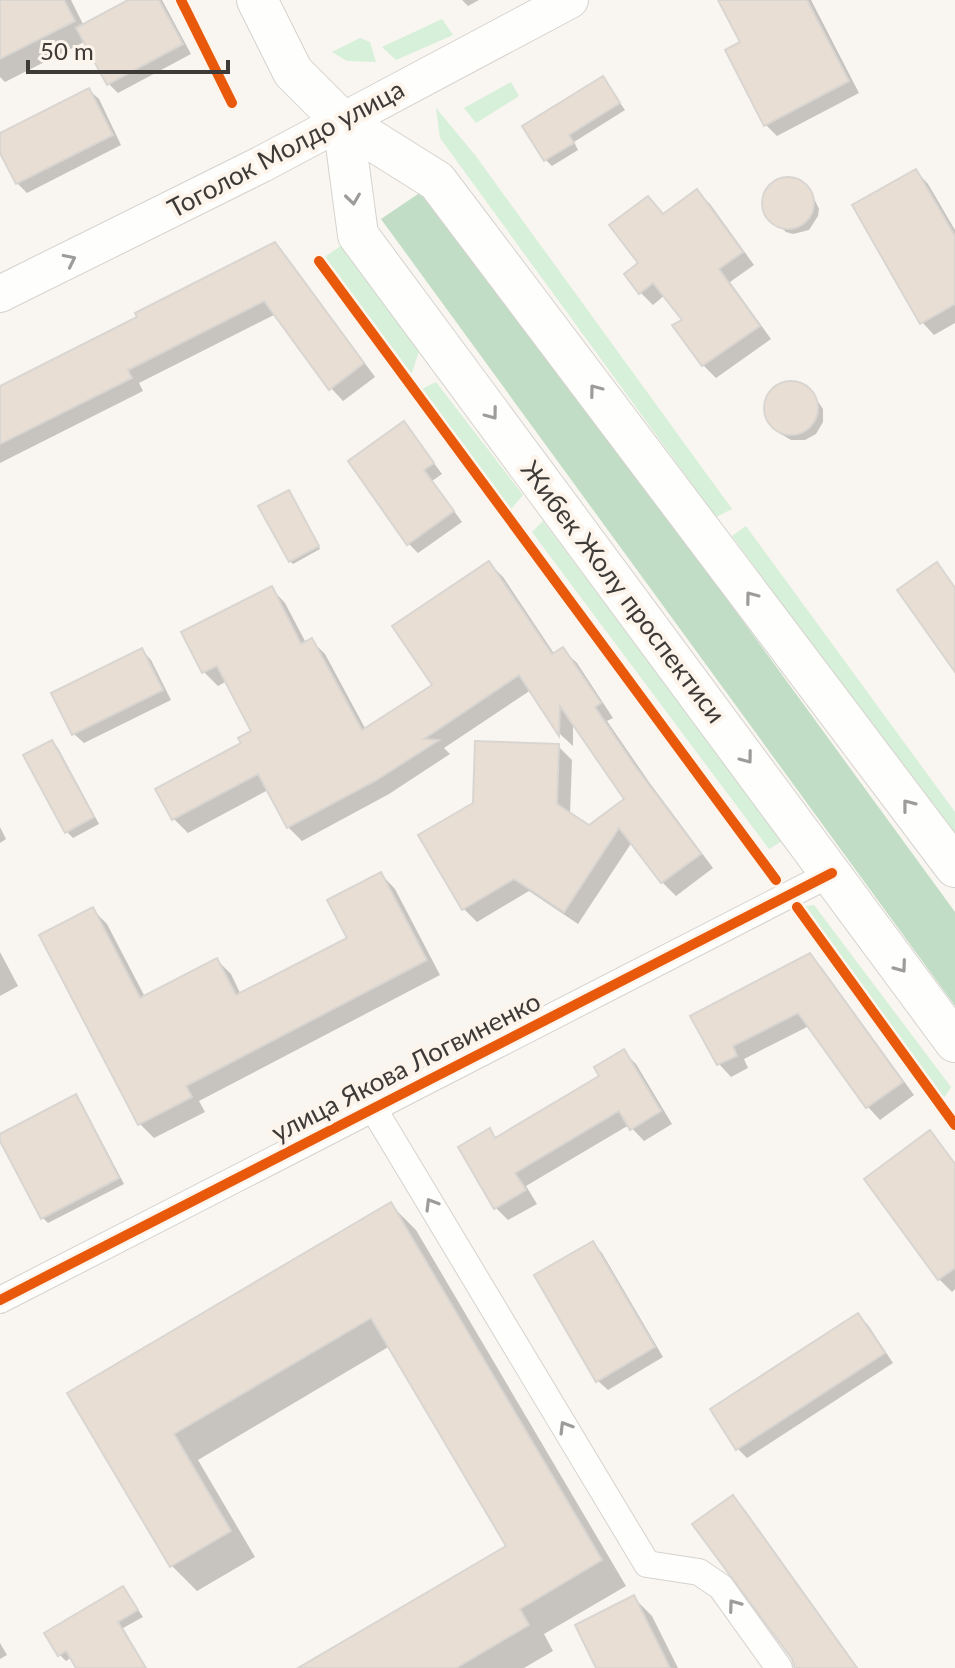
<svg xmlns="http://www.w3.org/2000/svg" width="955" height="1668" viewBox="0 0 955 1668" font-family="Lato,sans-serif">
<style>
.green{fill:#d7f0d9}
.forest{fill:#c1ddc5}
.shadow{fill:#0003}
.building{fill:#e9ded4;stroke:#d9d6d2;stroke-width:2}
.lines{fill:none;stroke-linecap:round;stroke-linejoin:round}
.street-casing{stroke:#d6d2ce;stroke-width:28}
.secondary-casing{stroke:#d6d2ce;stroke-width:38}
.primary-casing{stroke:#d6d2ce;stroke-width:42}
.street{stroke:#fefefd;stroke-width:26}
.secondary{stroke:#fefefd;stroke-width:36}
.primary{stroke:#fefefd;stroke-width:40}
.cycleway-casing{stroke:#fdf5ec;stroke-width:15}
.cycleway{stroke:#e8590c;stroke-width:10}
.oneway{stroke:#9e9c9a}
.labels{text-anchor:middle;stroke-width:8;stroke-linejoin:round;paint-order:stroke}
.street-label{font-size:26px;fill:#3e3a37;stroke:#fdf5ec}
</style>
<rect width="100%" height="100%" fill="#f9f5f0"/>
<g class="green">
<polygon points="442,19 453,35 396,60 382,47"/>
<polygon points="360,38 370,42 376,62 347,61 332,52"/>
<polygon points="511,82 519,96 476,123 464,108"/>
<polygon points="436,108 475,155 732,509 716,517 440,138"/>
<polygon points="342,245 419,351 409,382 319,261"/>
<polygon points="436,382 523,495 506,515 416,392"/>
<polygon points="543,521 782,841 769,849 532,532"/>
<polygon points="746,526 955,812 955,832 950,834 732,536"/>
<polygon points="814,905 951,1087 940,1104 797,907"/>
</g>
<polygon class="forest" points="427,188 955,912 955,1006 381,219"/>
<g class="shadow">
<polygon points="0,0 71,0 84,26 132,0 162,0 191,54 118,93 109,84 86,41 5,82 0,77"/>
<polygon points="462,0 479,0 468,6"/>
<polygon points="720,0 811,0 859,93 777,136 765,124 743,43"/>
<polygon points="603,79 625,110 574,142 578,150 552,166 546,160"/>
<polygon points="89,90 99,99 121,145 27,193 17,183 0,148 0,135"/>
<polygon points="916,171 928,184 955,230 955,323 934,335 922,322"/>
<polygon points="784,179 791,179 812,194 819,209 818,216 809,230 793,234 786,232 768,214 765,200 770,186"/>
<polygon points="697,192 710,204 754,265 730,282 771,339 716,378 703,365 675,326 685,320 665,295 653,305 640,292 640,263 648,198 665,216"/>
<polygon points="274,244 287,257 375,377 343,401 331,388 276,314 139,383 143,391 0,463 0,388 140,318"/>
<polygon points="785,382 798,383 810,390 823,409 823,422 816,434 805,440 791,440 779,433 766,414 766,400 773,388"/>
<polygon points="404,423 442,474 432,481 462,522 418,553 408,543"/>
<polygon points="291,495 320,549 293,564 290,561"/>
<polygon points="489,563 503,577 555,655 563,650 577,663 613,718 607,721 649,782 713,868 676,896 662,882 632,842 578,924 529,891 477,922 463,908 475,804 558,746 572,760 570,815 589,827 627,799 573,721 573,746 561,735 531,690 444,748 450,754 389,794 302,841 288,827 268,790 188,833 174,819 158,790 243,744 254,732 227,681 218,686 204,672 184,633 272,589 285,603 306,643 311,640 325,654 366,730 435,686"/>
<polygon points="142,650 151,660 171,700 84,743 74,734 54,694"/>
<polygon points="52,742 58,748 99,824 73,838 67,832"/>
<polygon points="0,827 6,839 0,843"/>
<polygon points="381,874 395,889 440,975 199,1101 205,1112 154,1138 140,1124 42,936 92,909 107,924 145,997 217,960 231,974 241,995 349,939"/>
<polygon points="0,952 18,986 0,996"/>
<polygon points="810,955 822,968 914,1095 880,1120 868,1107 809,1026 744,1059 748,1068 731,1077 719,1064 693,1017"/>
<polygon points="624,1052 636,1064 672,1124 644,1141 629,1125 526,1186 537,1204 508,1220 496,1208 489,1131 497,1139 602,1077"/>
<polygon points="75,1096 81,1102 124,1184 48,1223 42,1217 0,1136"/>
<polygon points="930,1133 955,1163 955,1289 952,1292 939,1279 867,1179"/>
<polygon points="390,1204 416,1230 626,1586 544,1634 553,1651 524,1668 302,1668 508,1546 390,1346 198,1460 255,1557 197,1591 172,1566 70,1394"/>
<polygon points="593,1243 602,1253 663,1357 608,1390 598,1381"/>
<polygon points="858,1315 868,1325 893,1363 747,1458 738,1449 713,1410"/>
<polygon points="733,1498 745,1510 858,1668 797,1668"/>
<polygon points="123,1588 143,1617 123,1628 146,1667 78,1668 72,1657 66,1661 60,1655"/>
<polygon points="634,1598 652,1616 678,1668 599,1668"/>
<polygon points="0,1643 7,1655 0,1659"/>
</g>
<g class="building">
<polygon points="0,0 64,0 75,21 0,59"/>
<polygon points="128,0 159,0 183,44 107,85 76,28"/>
<polygon points="718,0 807,0 849,81 764,126 725,50 740,42"/>
<polygon points="603,76 620,103 569,135 574,143 544,161 522,126"/>
<polygon points="89,88 113,135 16,184 0,153 0,133"/>
<polygon points="916,169 955,236 955,304 920,324 852,205"/>
<circle cx="788" cy="203" r="26"/>
<polygon points="697,189 743,252 719,269 760,326 702,366 672,325 682,320 653,283 639,294 624,274 638,263 609,225 648,196 663,214"/>
<polygon points="275,242 364,363 329,390 264,301 128,370 132,378 0,444 0,386 137,317 135,313"/>
<circle cx="791" cy="408" r="27"/>
<polygon points="404,421 434,463 424,470 454,511 407,545 348,461"/>
<polygon points="289,490 319,546 289,562 258,506"/>
<polygon points="489,561 552,654 563,647 601,703 595,707 635,766 701,854 661,883 619,828 564,912 514,879 462,910 418,835 473,803 475,741 559,744 557,804 589,825 624,799 560,706 559,736 519,675 424,739 439,740 375,781 287,828 258,774 172,820 155,789 241,743 238,738 251,731 217,666 202,673 181,632 272,586 301,644 312,638 362,730 432,685 392,626"/>
<polygon points="937,562 955,588 955,672 897,590"/>
<polygon points="142,648 163,690 72,735 51,693"/>
<polygon points="52,740 94,817 65,833 23,755"/>
<polygon points="381,872 427,960 186,1086 192,1097 138,1125 39,935 93,907 140,998 217,958 236,995 347,938 327,900"/>
<polygon points="810,953 903,1082 866,1108 798,1013 733,1046 737,1056 717,1065 690,1016"/>
<polygon points="624,1049 661,1111 630,1130 619,1111 515,1173 526,1190 494,1209 458,1147 490,1128 495,1138 599,1076 594,1067"/>
<polygon points="76,1094 119,1178 41,1219 0,1141 0,1134"/>
<polygon points="930,1130 955,1164 955,1268 938,1280 864,1179"/>
<polygon points="391,1202 602,1560 520,1609 529,1625 456,1668 298,1668 506,1546 371,1318 174,1434 231,1531 170,1567 67,1393"/>
<polygon points="593,1241 655,1347 596,1382 534,1275"/>
<polygon points="858,1313 885,1353 736,1450 710,1409"/>
<polygon points="733,1495 857,1668 795,1668 792,1659 692,1524"/>
<polygon points="123,1586 138,1610 118,1622 146,1668 76,1668 66,1651 58,1656 44,1633"/>
<polygon points="634,1595 670,1668 596,1668 575,1625"/>
</g>
<g class="lines">
<defs>
<g id="street">
<polyline points="373,1108 647,1564 699,1572 721,1587 779,1668"/>
<polyline points="0,1300 832,873"/>
</g>
<polyline id="secondary" points="0,294 262,164 570,0"/>
<g id="primary">
<polyline points="257,0 293,72 343,122 437,181 955,867"/>
<polyline points="343,122 358,235 955,1042"/>
</g>
</defs>
<use href="#street" class="street-casing"/>
<use href="#secondary" class="secondary-casing"/>
<use href="#primary" class="primary-casing"/>
<use href="#street" class="street"/>
<use href="#secondary" class="secondary"/>
<use href="#primary" class="primary"/>
<defs>
<g id="cycleway">
<polyline points="181,0 232,103"/>
<polyline points="319,261 776,880"/>
<polyline points="797,907 955,1125"/>
<polyline points="0,1300 832,873"/>
</g>
</defs>
<use href="#cycleway" class="cycleway-casing"/>
<use href="#cycleway" class="cycleway"/>
</g>
<defs><path id="oneway-chevron" d="M-2-3.5L2.5 0L-2 3.5" fill="none" stroke-width="1.6" stroke-linecap="round" stroke-linejoin="round" transform="scale(2)"/></defs>
<g class="oneway">
<use href="#oneway-chevron" transform="translate(353 199) rotate(82)"/>
<use href="#oneway-chevron" transform="translate(70 260) rotate(-26)"/>
<use href="#oneway-chevron" transform="translate(595 390) rotate(-127)"/>
<use href="#oneway-chevron" transform="translate(492 414) rotate(53)"/>
<use href="#oneway-chevron" transform="translate(751 597) rotate(-127)"/>
<use href="#oneway-chevron" transform="translate(747 758) rotate(53)"/>
<use href="#oneway-chevron" transform="translate(908 805) rotate(-128)"/>
<use href="#oneway-chevron" transform="translate(901 967) rotate(54)"/>
<use href="#oneway-chevron" transform="translate(431 1204) rotate(-121)"/>
<use href="#oneway-chevron" transform="translate(565 1427) rotate(-121)"/>
<use href="#oneway-chevron" transform="translate(734 1605) rotate(-126)"/>
</g>
<g class="labels">
<g class="street-label">
<text transform="translate(286 149) rotate(-28)" y="9">Тоголок Молдо улица</text>
<text transform="translate(623 592) rotate(53)" y="9">Жибек Жолу проспектиси</text>
<text transform="translate(406 1067) rotate(-27)" y="9">улица Якова Логвиненко</text>
</g>
</g>
<path d="M28 60v12h200v-12" fill="none" stroke="#3e3a37" stroke-width="4"/>
<text x="40" y="60" font-size="24" fill="#3e3a37" stroke="#fdf5ec" stroke-width="6" paint-order="stroke">50 m</text>
</svg>
